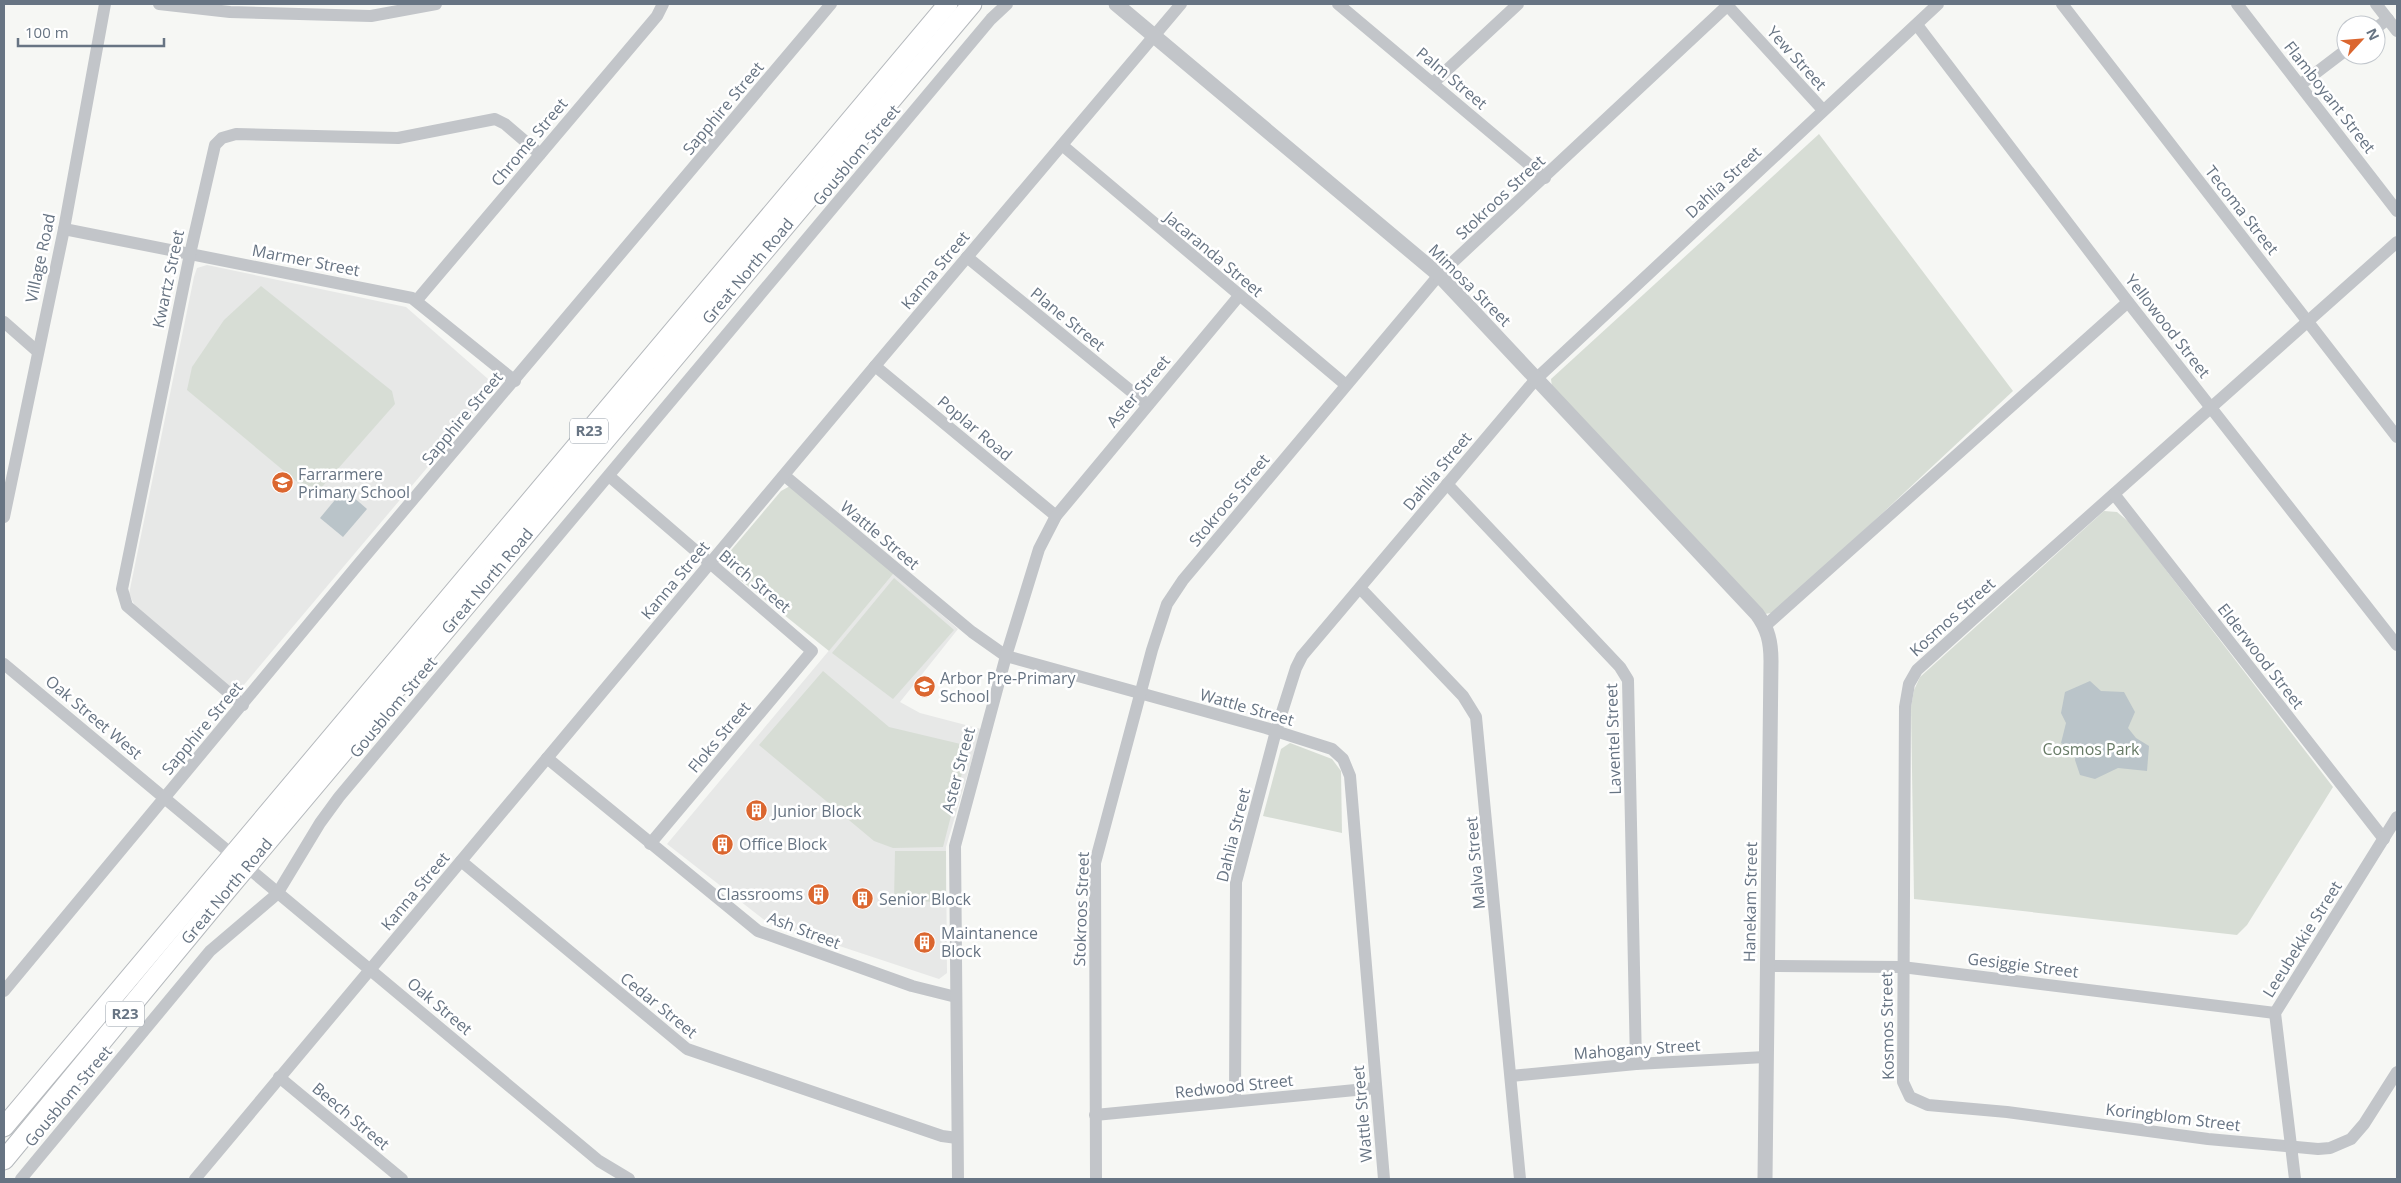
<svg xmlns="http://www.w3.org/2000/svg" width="2401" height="1183" viewBox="0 0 2401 1183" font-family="'Open Sans',sans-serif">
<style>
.built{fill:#e7e8e7}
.green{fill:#d7ddd5}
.water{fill:#bac4c9}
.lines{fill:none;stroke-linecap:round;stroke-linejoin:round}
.primary-casing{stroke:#b5b9bd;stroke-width:21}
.minor{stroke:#c2c5c9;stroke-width:12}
.tertiary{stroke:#c2c5c9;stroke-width:15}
.primary{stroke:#fff;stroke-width:19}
.labels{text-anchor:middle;stroke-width:5;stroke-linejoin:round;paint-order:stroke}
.shield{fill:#fff;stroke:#959ea8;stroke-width:1}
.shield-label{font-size:15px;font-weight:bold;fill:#677483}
.street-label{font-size:16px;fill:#677483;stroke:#fff}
.poi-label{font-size:16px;fill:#677483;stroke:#fff;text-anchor:start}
.park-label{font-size:16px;fill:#687b66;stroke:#fff}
</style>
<rect width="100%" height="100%" fill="#f6f7f4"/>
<g class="built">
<polygon points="207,265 406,307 496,386 237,693 135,606 129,594 194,277 197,268"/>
<polygon points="894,573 958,629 900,702 920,713 981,729 946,847 947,973 939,979 767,922 667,844"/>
</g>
<g class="green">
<polygon points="1819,134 2013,391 1781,608 1771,613 1765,614 1552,387 1551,379"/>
<polygon points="261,286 392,391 395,404 314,496 187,390 192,367 224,320"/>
<polygon points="790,486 894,573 829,651 738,578 730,567 727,555 781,491"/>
<polygon points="2104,511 2117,512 2129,522 2333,787 2247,925 2237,935 1914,899 1911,707 1914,690 1920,677"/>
<polygon points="894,578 954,630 893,699 832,653"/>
<polygon points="823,671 889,727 969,746 943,847 893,848 874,841 759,745"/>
<polygon points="1290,743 1332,759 1341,771 1342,833 1263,816 1281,749"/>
<polygon points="895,851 946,851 946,902 894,901"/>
</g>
<g class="water">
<polygon points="344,489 367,509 343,537 320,518"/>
<polygon points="2090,681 2101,691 2124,692 2135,712 2128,728 2136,738 2149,746 2147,771 2118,768 2095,779 2080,775 2075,760 2076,751 2061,743 2066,723 2061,713 2065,692"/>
</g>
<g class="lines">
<defs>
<g id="primary">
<polyline points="4,1127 948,4"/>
<path id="s1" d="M 4,1160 L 227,890 L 972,4"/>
</g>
</defs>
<use href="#primary" class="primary-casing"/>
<g class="minor">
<polyline points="159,4 230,12 371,16 436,4"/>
<polyline points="1338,4 1545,178"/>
<polyline points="2062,4 2397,437"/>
<polyline points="2237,4 2397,211"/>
<polyline points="2376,4 2397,31"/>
<polyline points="1727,5 1823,110"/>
<polyline points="1917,25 2128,302 2397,645"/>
<polyline points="2376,28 2388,19"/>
<polyline points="1433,83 1518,4"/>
<polyline points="2300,85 2346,50"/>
<polyline points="1062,145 1346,385"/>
<polyline points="64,229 412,298 515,381"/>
<polyline points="2397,242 1979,614 1917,670 1909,684 1905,707 1903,1082 1910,1097 1928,1105 2007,1112 2208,1139 2318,1149 2330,1148 2351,1139 2364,1124 2397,1072"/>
<polyline points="967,257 1148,405"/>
<polyline points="417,300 657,16 663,4"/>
<polyline points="4,322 37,351"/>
<polyline points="875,366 1056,516"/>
<polyline points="609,476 812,651 650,844"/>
<polyline points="785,476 972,632 1006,656 1266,728 1332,749 1343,759 1350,776 1384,1179"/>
<polyline points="1447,484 1620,667 1628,680 1636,1064"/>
<polyline points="2114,494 2384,839"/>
<polyline points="4,517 64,229 105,4"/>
<polyline points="1360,588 1463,696 1476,717 1520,1179"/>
<polyline points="1765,626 2128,302"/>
<polyline points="4,664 599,1161 629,1179"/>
<polyline points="243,705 127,606 122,589 190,254 215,145 222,138 236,134 398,138 495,119 505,124 540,154"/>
<polyline points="547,758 758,931 912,986 956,997"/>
<polyline points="461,861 687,1049 942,1136 957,1138"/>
<polyline points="1767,966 1902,967 2275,1013"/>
<polyline points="4,991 356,567 831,4"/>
<polyline points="1511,1076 1636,1064 1765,1057"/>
<polyline points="279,1077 402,1179"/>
<polyline points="1235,1101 1236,882 1276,731 1296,668 1302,656 1536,379 1938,4"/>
<polyline points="1095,1115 1376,1088"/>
<polyline points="21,1179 210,951 277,894 320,823 339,797 991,19 1007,4"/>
<polyline points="195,1179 875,366 1181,4"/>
<polyline points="958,1179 955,846 1006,656 1039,549 1056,516 1239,296"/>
<polyline points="1096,1179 1095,863 1152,650 1167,604 1183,580 1439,275 1729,4"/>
<polyline points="2295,1179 2275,1013 2397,817"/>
</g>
<path class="tertiary" d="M 1116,4 L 1439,275 L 1757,614 C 1768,629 1771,642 1771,661 L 1765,1179"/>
<use href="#primary" class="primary"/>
</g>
<defs>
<symbol id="school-disc" viewBox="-11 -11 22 22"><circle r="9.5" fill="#db662f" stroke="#fff"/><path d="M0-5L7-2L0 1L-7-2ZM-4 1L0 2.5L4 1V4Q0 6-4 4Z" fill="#fff"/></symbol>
<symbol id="building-disc" viewBox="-11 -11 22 22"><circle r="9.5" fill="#db662f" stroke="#fff"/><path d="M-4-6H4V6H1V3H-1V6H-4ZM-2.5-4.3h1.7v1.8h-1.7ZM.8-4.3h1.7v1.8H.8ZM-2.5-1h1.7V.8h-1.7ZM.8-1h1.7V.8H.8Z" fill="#fff"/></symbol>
</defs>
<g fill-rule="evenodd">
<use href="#school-disc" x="270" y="470" width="25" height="25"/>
<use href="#school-disc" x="912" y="674" width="25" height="25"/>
<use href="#building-disc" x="744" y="798" width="25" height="25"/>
<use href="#building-disc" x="710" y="832" width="25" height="25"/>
<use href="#building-disc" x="806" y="882" width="25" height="25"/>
<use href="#building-disc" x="850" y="886" width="25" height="25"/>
<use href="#building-disc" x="912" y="930" width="25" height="25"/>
</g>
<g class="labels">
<g class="shield">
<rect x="570" y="418.5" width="38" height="25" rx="4"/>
<rect x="106" y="1001.5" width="38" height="25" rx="4"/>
</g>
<g class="shield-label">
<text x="589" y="436">R23</text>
<text x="125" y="1019">R23</text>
</g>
<g class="street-label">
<text transform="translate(1797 58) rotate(48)" y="6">Yew Street</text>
<text transform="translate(1452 78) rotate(40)" y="6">Palm Street</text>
<text transform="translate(2330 97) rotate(52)" y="6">Flamboyant Street</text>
<text transform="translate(723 108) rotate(-50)" y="6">Sapphire Street</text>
<text transform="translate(529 142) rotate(-50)" y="6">Chrome Street</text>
<text transform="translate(856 155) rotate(-50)" y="6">Gousblom Street</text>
<text transform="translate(1723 182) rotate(-43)" y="6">Dahlia Street</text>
<text transform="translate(1500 197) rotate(-43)" y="6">Stokroos Street</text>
<text transform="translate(2242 210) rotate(52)" y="6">Tecoma Street</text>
<text transform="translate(1214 254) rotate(40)" y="6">Jacaranda Street</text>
<text transform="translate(40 258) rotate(-78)" y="6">Village Road</text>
<text transform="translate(306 260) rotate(11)" y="6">Marmer Street</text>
<text transform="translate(935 270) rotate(-50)" y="6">Kanna Street</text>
<text dy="6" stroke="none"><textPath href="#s1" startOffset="1159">Great North Road</textPath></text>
<text transform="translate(168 279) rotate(-78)" y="6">Kwartz Street</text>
<text transform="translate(1470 285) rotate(45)" y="6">Mimosa Street</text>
<text transform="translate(1068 319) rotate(39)" y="6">Plane Street</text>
<text transform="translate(2168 326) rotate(52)" y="6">Yellowood Street</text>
<text transform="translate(1138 391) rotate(-50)" y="6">Aster Street</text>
<text transform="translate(462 418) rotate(-50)" y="6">Sapphire Street</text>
<text transform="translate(975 428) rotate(40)" y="6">Poplar Road</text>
<text transform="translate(1437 471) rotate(-50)" y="6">Dahlia Street</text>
<text transform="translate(1229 500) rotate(-50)" y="6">Stokroos Street</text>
<text transform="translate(880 535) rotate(40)" y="6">Wattle Street</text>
<text transform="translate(675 580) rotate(-50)" y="6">Kanna Street</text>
<text transform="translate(755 581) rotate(40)" y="6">Birch Street</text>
<text dy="6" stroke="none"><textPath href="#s1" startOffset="754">Great North Road</textPath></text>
<text transform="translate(1952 617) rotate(-42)" y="6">Kosmos Street</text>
<text transform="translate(2261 656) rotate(52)" y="6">Elderwood Street</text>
<text transform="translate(393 707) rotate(-50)" y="6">Gousblom Street</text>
<text transform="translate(1247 707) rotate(16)" y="6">Wattle Street</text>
<text transform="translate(94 717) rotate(40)" y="6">Oak Street West</text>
<text transform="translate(202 728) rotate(-50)" y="6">Sapphire Street</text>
<text transform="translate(719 737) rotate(-50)" y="6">Floks Street</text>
<text transform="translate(1613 739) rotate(-92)" y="6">Laventel Street</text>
<text transform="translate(958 770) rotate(-75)" y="6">Aster Street</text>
<text transform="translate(1233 835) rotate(-76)" y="6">Dahlia Street</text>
<text transform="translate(1475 863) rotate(-95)" y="6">Malva Street</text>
<text transform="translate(415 891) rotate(-50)" y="6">Kanna Street</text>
<text dy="6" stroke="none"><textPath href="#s1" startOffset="349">Great North Road</textPath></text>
<text transform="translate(1750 902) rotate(-89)" y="6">Hanekam Street</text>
<text transform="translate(1081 909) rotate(-88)" y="6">Stokroos Street</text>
<text transform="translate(804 930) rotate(21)" y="6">Ash Street</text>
<text transform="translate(2302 939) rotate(-58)" y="6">Leeubekkie Street</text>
<text transform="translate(2023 965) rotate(7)" y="6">Gesiggie Street</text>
<text transform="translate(659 1005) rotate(39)" y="6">Cedar Street</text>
<text transform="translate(440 1006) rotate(40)" y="6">Oak Street</text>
<text transform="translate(1887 1026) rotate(-91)" y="6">Kosmos Street</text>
<text transform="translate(1637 1049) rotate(-4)" y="6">Mahogany Street</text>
<text transform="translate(1234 1086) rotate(-6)" y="6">Redwood Street</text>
<text transform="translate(68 1096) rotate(-50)" y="6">Gousblom Street</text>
<text transform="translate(1362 1114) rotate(-95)" y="6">Wattle Street</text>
<text transform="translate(351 1116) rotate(40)" y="6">Beech Street</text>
<text transform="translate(2173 1117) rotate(7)" y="6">Koringblom Street</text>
</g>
<g class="poi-label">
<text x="298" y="480">Farrarmere<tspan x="298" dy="18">Primary School</tspan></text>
<text x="940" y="684">Arbor Pre-Primary<tspan x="940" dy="18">School</tspan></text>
<text x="773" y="817">Junior Block</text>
<text x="739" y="850">Office Block</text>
<text x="803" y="900" text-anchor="end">Classrooms</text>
<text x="879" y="905">Senior Block</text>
<text x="941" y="939">Maintanence<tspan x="941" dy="18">Block</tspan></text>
</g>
<g class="park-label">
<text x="2091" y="755">Cosmos Park</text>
</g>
</g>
<rect width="2401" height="1183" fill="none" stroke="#677483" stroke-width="10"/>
<g transform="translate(2361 40) rotate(64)"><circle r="24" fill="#ffffff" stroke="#c2c7cd"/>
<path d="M0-4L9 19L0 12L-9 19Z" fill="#db662f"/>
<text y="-8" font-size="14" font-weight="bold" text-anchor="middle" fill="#677483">N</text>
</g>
<path d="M18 38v8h146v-8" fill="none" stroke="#677483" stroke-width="2.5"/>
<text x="25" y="38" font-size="15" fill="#677483" stroke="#ffffff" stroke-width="4" paint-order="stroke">100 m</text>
</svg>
